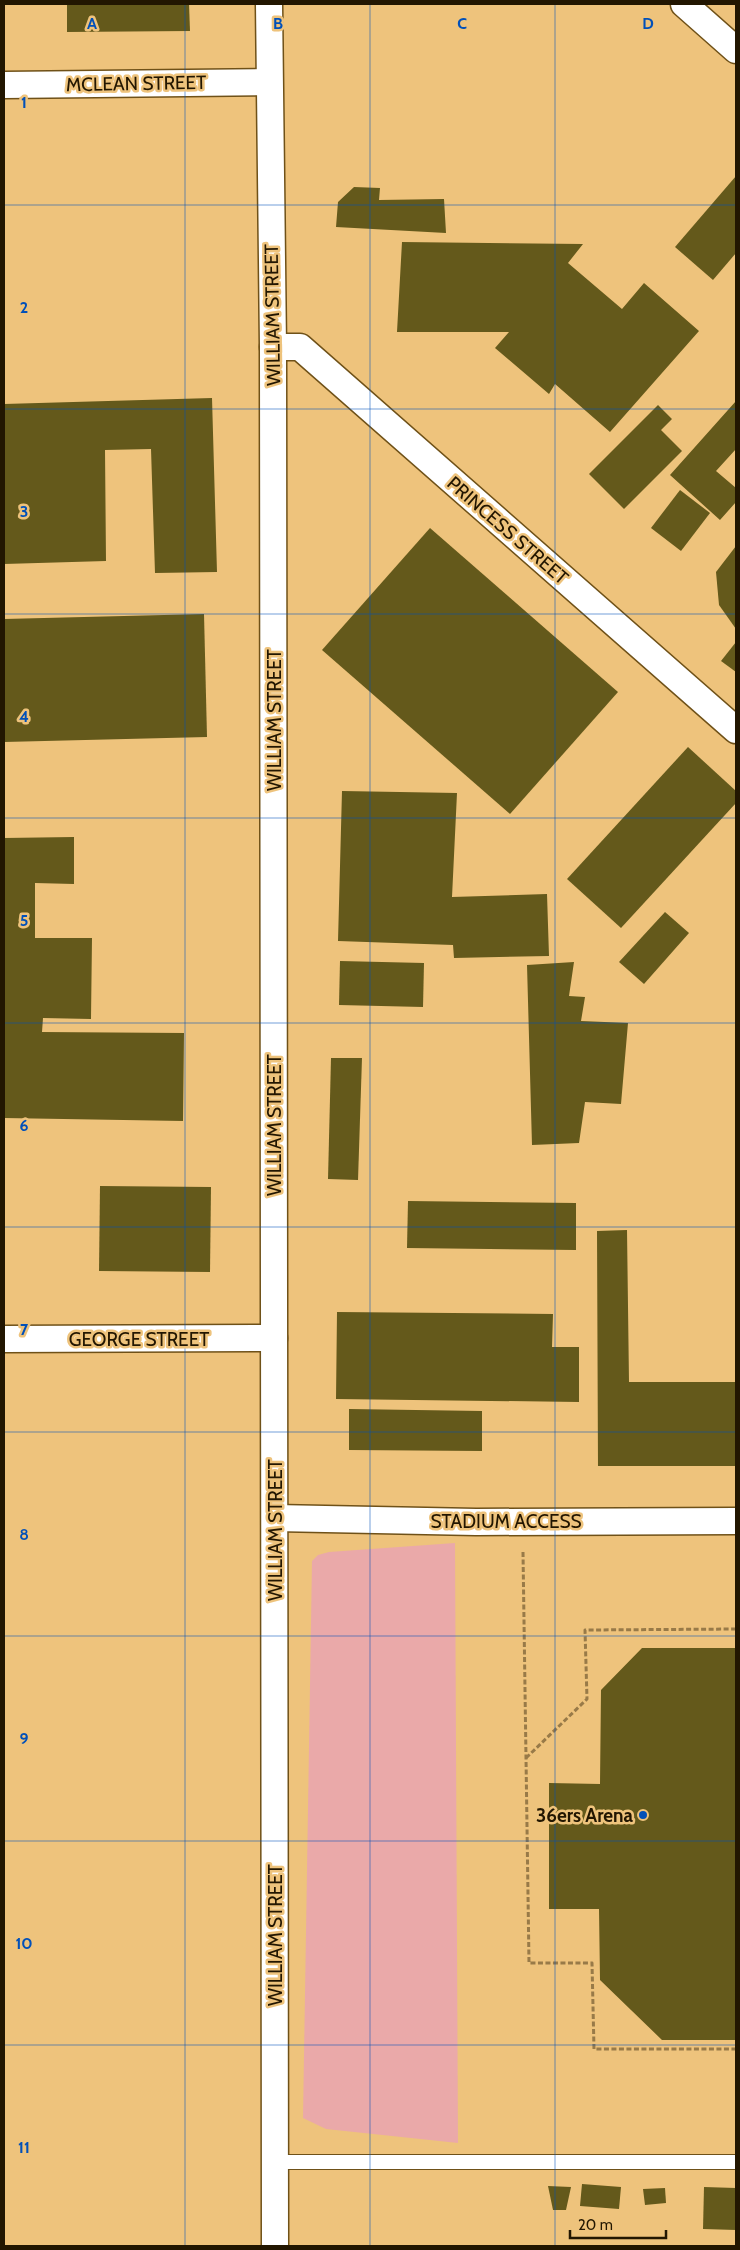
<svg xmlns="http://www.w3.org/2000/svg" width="740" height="2250" viewBox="0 0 740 2250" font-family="Cabin,sans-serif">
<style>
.green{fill:#eaa9a9}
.building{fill:#64591b}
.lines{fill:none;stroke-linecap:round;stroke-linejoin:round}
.lane-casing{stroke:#6f5118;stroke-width:16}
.street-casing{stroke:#6f5118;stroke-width:29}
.path{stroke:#987a48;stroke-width:3;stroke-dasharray:5 2.5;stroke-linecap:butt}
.lane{stroke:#fff;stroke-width:14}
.street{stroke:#fff;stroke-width:26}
.grid{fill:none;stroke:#0150b9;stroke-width:1;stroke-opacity:0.55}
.poi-dot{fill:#0150b9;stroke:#eec37c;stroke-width:2}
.labels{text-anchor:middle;stroke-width:5;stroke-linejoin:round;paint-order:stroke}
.street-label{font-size:19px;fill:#221601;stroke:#eec37c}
.poi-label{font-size:19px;font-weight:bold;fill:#221601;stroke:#eec37c;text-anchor:end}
.grid-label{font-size:16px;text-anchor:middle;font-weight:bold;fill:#0150b9;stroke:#eec37c;stroke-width:5;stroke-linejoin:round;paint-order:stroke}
</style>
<rect width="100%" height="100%" fill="#eec37c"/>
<polygon class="green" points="455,1543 458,2143 326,2129 303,2118 312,1561 318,1555 329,1552"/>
<g class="building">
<polygon points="67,4 189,4 190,31 67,32"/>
<polygon points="736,176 736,253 713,280 675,247"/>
<polygon points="354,187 380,188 379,200 444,199 446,233 336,227 338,202"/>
<polygon points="402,242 583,244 568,263 622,309 644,283 699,331 610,432 555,384 549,394 495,348 509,332 397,332"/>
<polygon points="212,398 217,572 155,573 151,449 105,450 106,561 4,564 4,404"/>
<polygon points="736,401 736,449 716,471 736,488 736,502 720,520 670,475"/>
<polygon points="658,405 672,419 661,430 682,451 624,509 589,474"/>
<polygon points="680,490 710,513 681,551 651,528"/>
<polygon points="430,528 618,692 510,814 322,650"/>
<polygon points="736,546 736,629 719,605 716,572"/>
<polygon points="204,614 207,737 4,742 4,619"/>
<polygon points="736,642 736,672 721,661"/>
<polygon points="688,747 736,791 736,803 621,928 567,879"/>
<polygon points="342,791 457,793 452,897 547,894 549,956 454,958 453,945 338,941"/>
<polygon points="74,837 74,884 35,883 35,938 92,938 91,1019 43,1018 42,1032 184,1033 183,1121 4,1118 4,838"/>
<polygon points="665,912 689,933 644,984 619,962"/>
<polygon points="340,961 424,963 423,1007 339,1005"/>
<polygon points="574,962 569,996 585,997 581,1021 628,1023 621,1104 585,1102 579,1143 532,1145 527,965"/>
<polygon points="331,1058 362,1058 358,1180 328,1179"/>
<polygon points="100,1186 211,1187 210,1272 99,1271"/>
<polygon points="408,1201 576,1203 576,1250 407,1248"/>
<polygon points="627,1230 629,1382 736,1382 736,1466 598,1466 597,1231"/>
<polygon points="337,1312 553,1314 552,1347 579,1347 579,1402 336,1399"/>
<polygon points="349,1409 482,1411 482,1451 349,1450"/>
<polygon points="642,1648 736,1648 736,2040 662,2040 600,1980 599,1909 549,1909 549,1783 600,1784 601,1690"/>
<polygon points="582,2184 621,2187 619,2209 580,2206"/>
<polygon points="548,2186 571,2187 566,2210 553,2210"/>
<polygon points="704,2187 736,2188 736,2230 703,2229"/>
<polygon points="665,2188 666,2203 645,2205 643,2189"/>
</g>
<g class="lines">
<defs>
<polyline id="lane" points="275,2162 736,2162"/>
<g id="street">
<polyline points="269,4 273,347 275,2246"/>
<polyline points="684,4 736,50"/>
<polyline points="4,85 268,82"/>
<polyline points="273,347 300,347 736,730"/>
<polyline points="4,1339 274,1338"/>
<polyline points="275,1518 476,1522 736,1521"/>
</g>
</defs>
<use href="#lane" class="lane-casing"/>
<use href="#street" class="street-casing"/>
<g class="path">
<polyline points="523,1552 529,1963 592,1963 594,2049 736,2049"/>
<polyline points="526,1758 587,1699 585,1630 736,1629"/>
</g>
<use href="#lane" class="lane"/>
<use href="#street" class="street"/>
</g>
<path class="grid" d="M 185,4 L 185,2246M 370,4 L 370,2246M 555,4 L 555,2246M 4,205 L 736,205M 4,409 L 736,409M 4,614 L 736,614M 4,818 L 736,818M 4,1023 L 736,1023M 4,1227 L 736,1227M 4,1432 L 736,1432M 4,1636 L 736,1636M 4,1841 L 736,1841M 4,2045 L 736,2045"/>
<circle class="poi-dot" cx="643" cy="1815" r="5"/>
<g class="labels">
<g class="street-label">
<text transform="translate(136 83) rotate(-1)" y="7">MCLEAN STREET</text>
<text transform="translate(272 315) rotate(-91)" y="7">WILLIAM STREET</text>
<text transform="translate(508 530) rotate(41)" y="7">PRINCESS STREET</text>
<text transform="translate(274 720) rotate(-90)" y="7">WILLIAM STREET</text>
<text transform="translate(274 1125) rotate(-90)" y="7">WILLIAM STREET</text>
<text x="139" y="1346">GEORGE STREET</text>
<text x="506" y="1528">STADIUM ACCESS</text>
<text transform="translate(275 1530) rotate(-90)" y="7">WILLIAM STREET</text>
<text transform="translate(275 1935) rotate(-90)" y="7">WILLIAM STREET</text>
</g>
<g class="poi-label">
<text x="633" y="1822">36ers Arena</text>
</g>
</g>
<g class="grid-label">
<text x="92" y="29">A</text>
<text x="278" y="29">B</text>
<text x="462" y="29">C</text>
<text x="648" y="29">D</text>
<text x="24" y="108">1</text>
<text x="24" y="313">2</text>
<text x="24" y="517">3</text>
<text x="24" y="722">4</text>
<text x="24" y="926">5</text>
<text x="24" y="1131">6</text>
<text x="24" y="1335">7</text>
<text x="24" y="1540">8</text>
<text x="24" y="1744">9</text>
<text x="24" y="1949">10</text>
<text x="24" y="2153">11</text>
</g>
<rect width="740" height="2250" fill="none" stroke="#221601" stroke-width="10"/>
<path d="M570 2230v8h96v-8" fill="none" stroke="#221601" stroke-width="2.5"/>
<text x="578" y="2230" font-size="15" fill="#221601" stroke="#eec37c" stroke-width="4" paint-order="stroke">20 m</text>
</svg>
